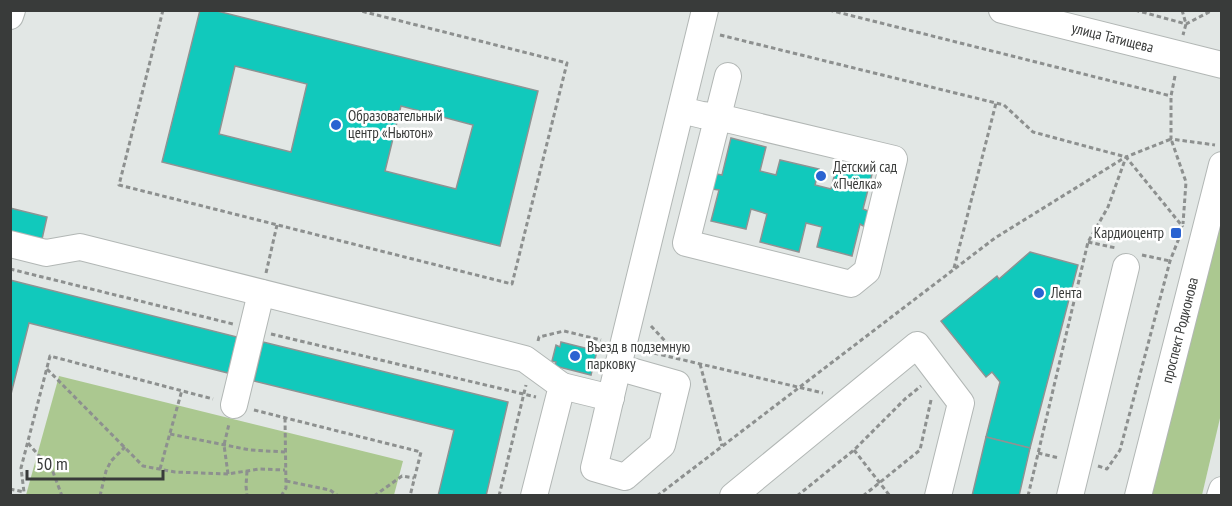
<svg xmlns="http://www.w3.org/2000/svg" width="1232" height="506" viewBox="0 0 1232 506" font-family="'PT Sans Narrow',sans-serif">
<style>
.green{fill:#abc890}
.building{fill:#11c9bc;stroke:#8e9393;stroke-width:1.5;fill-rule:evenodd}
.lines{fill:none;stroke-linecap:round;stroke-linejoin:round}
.minor-casing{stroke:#b2b7b5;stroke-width:28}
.path{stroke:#8d908f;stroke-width:3;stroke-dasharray:4.5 3;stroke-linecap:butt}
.minor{stroke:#fff;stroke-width:26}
.poi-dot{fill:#2a63d1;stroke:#fff;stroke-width:2}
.labels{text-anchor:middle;stroke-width:5;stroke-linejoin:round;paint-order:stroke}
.street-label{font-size:15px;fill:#393b3a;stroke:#fff}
.poi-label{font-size:15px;fill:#393b3a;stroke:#fff;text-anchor:start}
</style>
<rect width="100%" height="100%" fill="#e2e7e5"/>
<g class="green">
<polygon points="1221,193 1221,414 1202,495 1147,496"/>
<polygon points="59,376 403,461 394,495 26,495"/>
</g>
<g class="building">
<path d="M 200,10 L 213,10 L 538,91 L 500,246 L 162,162 ZM 235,66 L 307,84 L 291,152 L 219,134 ZM 401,106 L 473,125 L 456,189 L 385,171 Z"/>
<polygon points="731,138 766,147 760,171 776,175 780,160 819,169 815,185 831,189 837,165 872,174 863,209 868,211 867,228 860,224 852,256 817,247 822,227 806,223 799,252 760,242 767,214 751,209 746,229 711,221 719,190 711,189 717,174 722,175"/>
<polygon points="10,208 47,217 42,239 10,232"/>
<polygon points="1030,252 1078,265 1030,448 986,437 1000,382 992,372 986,377 941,321 997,276 999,279"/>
<polygon points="10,280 237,337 228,373 29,323 10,398"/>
<polygon points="263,342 508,402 486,496 438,496 454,430 254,381"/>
<polygon points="561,342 597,351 591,375 555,366 556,362 552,361 556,345 560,347"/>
<polygon points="986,437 1030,448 1019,496 972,496"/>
</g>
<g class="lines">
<defs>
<g id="minor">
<path id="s1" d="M 1002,10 L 1222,65"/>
<polyline points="10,16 12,10"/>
<polyline points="681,110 702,115 718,117 894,159 867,271 851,284 686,243 728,76"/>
<polyline points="10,244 46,253 80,247 525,359 562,386 534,496"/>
<path d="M 617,367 L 677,384 L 662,445 L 625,477 L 594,468 C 604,428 613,386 623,346 L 705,10"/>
<polyline points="562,386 611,398"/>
<polyline points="234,405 261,293"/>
<polyline points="733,496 917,345 961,403 938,496"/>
<polyline points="1070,496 1126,267"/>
<path id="s2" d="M 1138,496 L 1222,165"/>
<polyline points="1220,496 1222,490"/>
</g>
</defs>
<use href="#minor" class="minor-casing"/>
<g class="path">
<polyline points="163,10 119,185 512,284 567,63 357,10"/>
<polyline points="829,10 1171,96"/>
<polyline points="1135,10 1186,24 1213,10"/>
<polyline points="1182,10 1186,24 1183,35"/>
<polyline points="720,35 1004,105 1033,132 1126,157 1183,227"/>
<polyline points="1175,76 1171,96 1171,139 1215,145"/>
<polyline points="1088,242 1116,248"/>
<polyline points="1142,255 1170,261"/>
<polyline points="954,268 996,103"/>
<polyline points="10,269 233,324"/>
<polyline points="266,273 277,225"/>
<polyline points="651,326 681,358"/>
<polyline points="271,334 536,397"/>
<polyline points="538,341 539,337 564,331 601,340"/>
<polyline points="654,353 823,393"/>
<polyline points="700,364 722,446"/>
<polyline points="47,369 143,466 175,472 228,474 259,469 285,470"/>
<polyline points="254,410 421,452 410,496"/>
<polyline points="170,434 250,450 285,452"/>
<polyline points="28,443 53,472 62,496"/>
<polyline points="854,450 890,496"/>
<polyline points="1038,453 1059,458"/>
<polyline points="1098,466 1107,469 1120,450 1170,261 1181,233"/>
<polyline points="160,469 182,390"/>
<polyline points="247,471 246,486 247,496"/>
<polyline points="228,474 224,445 229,424"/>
<polyline points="286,481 330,490 338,496"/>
<polyline points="10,489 24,492 21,468 50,356 213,399"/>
<polyline points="100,496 106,471 111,461 125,447"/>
<polyline points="281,496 286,488 285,418"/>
<polyline points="374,496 402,476 414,478"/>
<polyline points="499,496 526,385"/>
<polyline points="657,496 995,238 1124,158"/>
<polyline points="797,496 854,450 905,399 921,386"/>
<polyline points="863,496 920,450 931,400"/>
<polyline points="1028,496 1088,242 1108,207 1126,157 1171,139 1186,182 1183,224"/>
</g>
<use href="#minor" class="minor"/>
</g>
<g class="poi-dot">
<circle cx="336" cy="125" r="6"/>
<circle cx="821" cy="176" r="6"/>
<rect x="1170" y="227" width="12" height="12" rx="3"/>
<circle cx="1039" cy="293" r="6"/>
<circle cx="575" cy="356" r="6"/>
</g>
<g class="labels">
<g class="street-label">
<text dy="5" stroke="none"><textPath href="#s1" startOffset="114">улица Татищева</textPath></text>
<text dy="5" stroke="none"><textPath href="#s2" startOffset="171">проспект Родионова</textPath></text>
</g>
<g class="poi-label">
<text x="348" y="121">Образовательный<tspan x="348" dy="17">центр «Ньютон»</tspan></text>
<text x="833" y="172">Детский сад<tspan x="833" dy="17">«Пчёлка»</tspan></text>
<text x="1164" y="238" text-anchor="end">Кардиоцентр</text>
<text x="1051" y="298">Лента</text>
<text x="587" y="352">Въезд в подземную<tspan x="587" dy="17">парковку</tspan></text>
</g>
</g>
<rect width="1232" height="506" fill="none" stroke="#393b3a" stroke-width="24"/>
<path d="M27 470v9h136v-9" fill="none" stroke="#393b3a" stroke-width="3"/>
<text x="36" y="470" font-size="18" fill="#393b3a" stroke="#ffffff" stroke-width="4.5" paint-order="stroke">50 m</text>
</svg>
